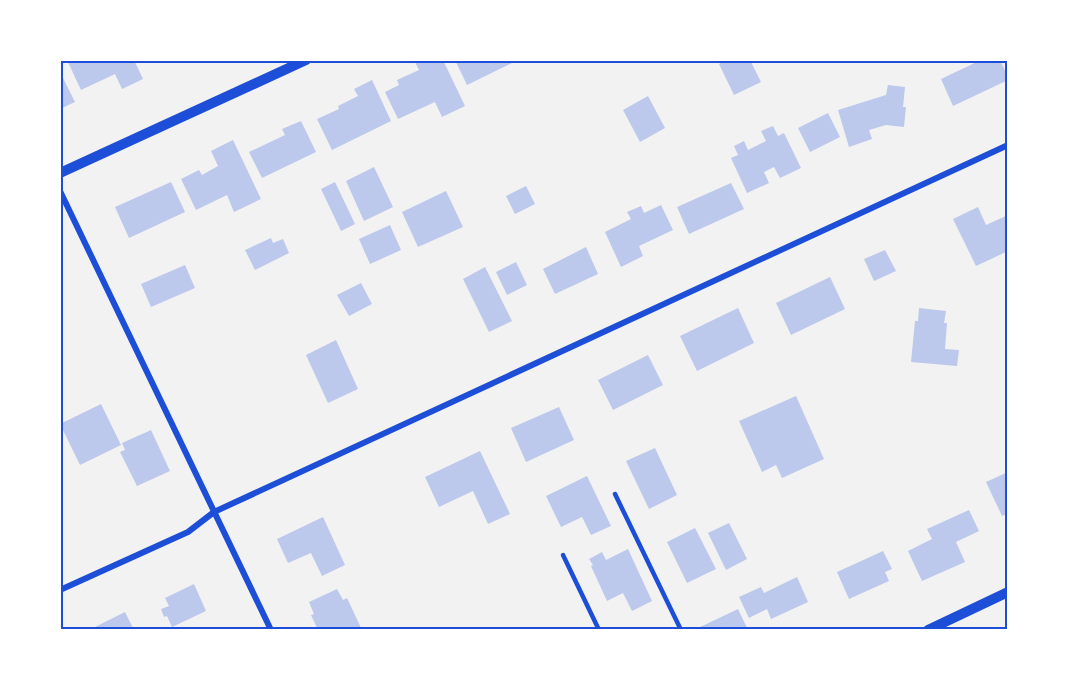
<svg xmlns="http://www.w3.org/2000/svg" width="1068" height="690" viewBox="0 0 1068 690" font-family="Karla,sans-serif">
<style>
.building{fill:#bdc9ec}
.lines{fill:none;stroke-linecap:round;stroke-linejoin:round}
.service{stroke:#1d4ed8;stroke-width:4.5}
.minor{stroke:#1d4ed8;stroke-width:6}
.tertiary{stroke:#1d4ed8;stroke-width:10}
.neatline{fill:none;stroke:#1d4ed8;stroke-width:2}
</style>
<rect width="100%" height="100%" fill="#f2f2f2"/>
<g class="building">
<polygon points="67,60 134,60 143,79 122,89 115,74 81,90"/>
<polygon points="414,60 443,60 465,106 442,117 435,102 398,119 385,92 399,85 397,80 419,70"/>
<polygon points="455,60 518,60 467,85"/>
<polygon points="727,60 750,60 761,82 734,95 719,64"/>
<polygon points="981,60 1000,60 1008,77 1008,80 953,106 941,79"/>
<polygon points="60,72 75,102 60,109"/>
<polygon points="372,80 391,121 332,150 317,119 339,109 338,106 358,96 354,89"/>
<polygon points="888,85 905,87 903,107 906,107 904,127 886,125 869,130 872,139 849,147 838,110 886,95"/>
<polygon points="648,96 665,128 640,142 623,110"/>
<polygon points="828,113 840,137 810,152 798,128"/>
<polygon points="301,121 316,152 262,178 249,152 285,135 282,129"/>
<polygon points="773,126 778,136 784,133 801,168 780,178 774,167 764,172 769,183 747,193 731,158 738,155 734,146 744,141 748,150 766,141 761,131"/>
<polygon points="233,140 261,199 234,212 227,195 196,210 181,179 199,170 202,175 218,166 211,151"/>
<polygon points="374,167 393,207 364,221 346,181"/>
<polygon points="171,182 185,212 129,238 115,207"/>
<polygon points="335,182 355,224 341,231 321,189"/>
<polygon points="731,183 744,209 689,234 677,207"/>
<polygon points="526,186 535,204 515,214 506,196"/>
<polygon points="446,191 463,227 418,247 402,212"/>
<polygon points="661,205 673,230 639,246 643,256 621,267 605,232 631,219 627,212 641,206 644,213"/>
<polygon points="978,207 986,225 1008,215 1008,251 976,266 953,219"/>
<polygon points="390,225 401,250 370,264 359,239"/>
<polygon points="271,238 273,243 283,239 289,253 255,270 245,250"/>
<polygon points="586,247 598,274 555,294 543,269"/>
<polygon points="885,250 896,271 874,281 864,259"/>
<polygon points="516,262 527,285 507,295 496,272"/>
<polygon points="185,265 195,288 151,307 141,284"/>
<polygon points="485,267 512,321 489,332 463,279"/>
<polygon points="830,277 845,309 791,335 776,303"/>
<polygon points="361,283 372,304 349,316 337,295"/>
<polygon points="738,308 754,343 697,371 680,336"/>
<polygon points="919,308 946,311 944,323 947,323 945,349 959,350 957,366 911,362 915,321 918,321"/>
<polygon points="336,340 358,389 328,403 306,355"/>
<polygon points="648,355 663,385 613,410 598,380"/>
<polygon points="796,396 824,459 782,478 776,465 762,472 739,421"/>
<polygon points="101,404 121,445 80,465 60,424"/>
<polygon points="559,407 574,440 526,462 511,428"/>
<polygon points="151,430 170,471 137,486 120,452 125,450 122,443"/>
<polygon points="655,448 677,495 649,509 626,461"/>
<polygon points="480,451 510,514 488,524 473,491 439,507 425,477"/>
<polygon points="1008,472 1008,513 1002,516 986,482"/>
<polygon points="587,476 611,526 591,535 582,517 561,527 546,496"/>
<polygon points="969,510 979,531 956,542 965,562 922,581 908,551 932,539 927,529"/>
<polygon points="323,517 345,565 322,576 311,553 288,563 277,539"/>
<polygon points="729,523 747,559 726,570 708,533"/>
<polygon points="695,528 716,569 687,583 667,542"/>
<polygon points="628,549 652,601 632,611 623,593 607,601 591,566 593,565 589,559 602,552 606,560"/>
<polygon points="883,551 892,569 885,572 889,581 849,599 837,572"/>
<polygon points="797,577 808,602 771,619 767,609 749,618 739,597 761,587 764,593"/>
<polygon points="194,584 206,611 172,627 167,616 164,617 161,609 169,606 165,598"/>
<polygon points="337,589 343,600 347,598 362,630 318,630 311,615 314,614 309,602"/>
<polygon points="738,609 748,630 699,630 698,628"/>
<polygon points="125,612 134,630 89,630"/>
</g>
<g class="lines">
<g class="service">
<polyline points="615,494 681,630"/>
<polyline points="563,555 599,630"/>
</g>
<g class="minor">
<polyline points="60,191 271,630"/>
<polyline points="60,590 188,532 214,512 1008,145"/>
</g>
<g class="tertiary">
<polyline points="60,173 306,60"/>
<polyline points="928,630 1008,592"/>
</g>
</g>
<rect width="1068" height="690" fill="none" stroke="#ffffff" stroke-width="123"/>
<rect x="62" y="62" width="944" height="566" class="neatline"/>
</svg>
